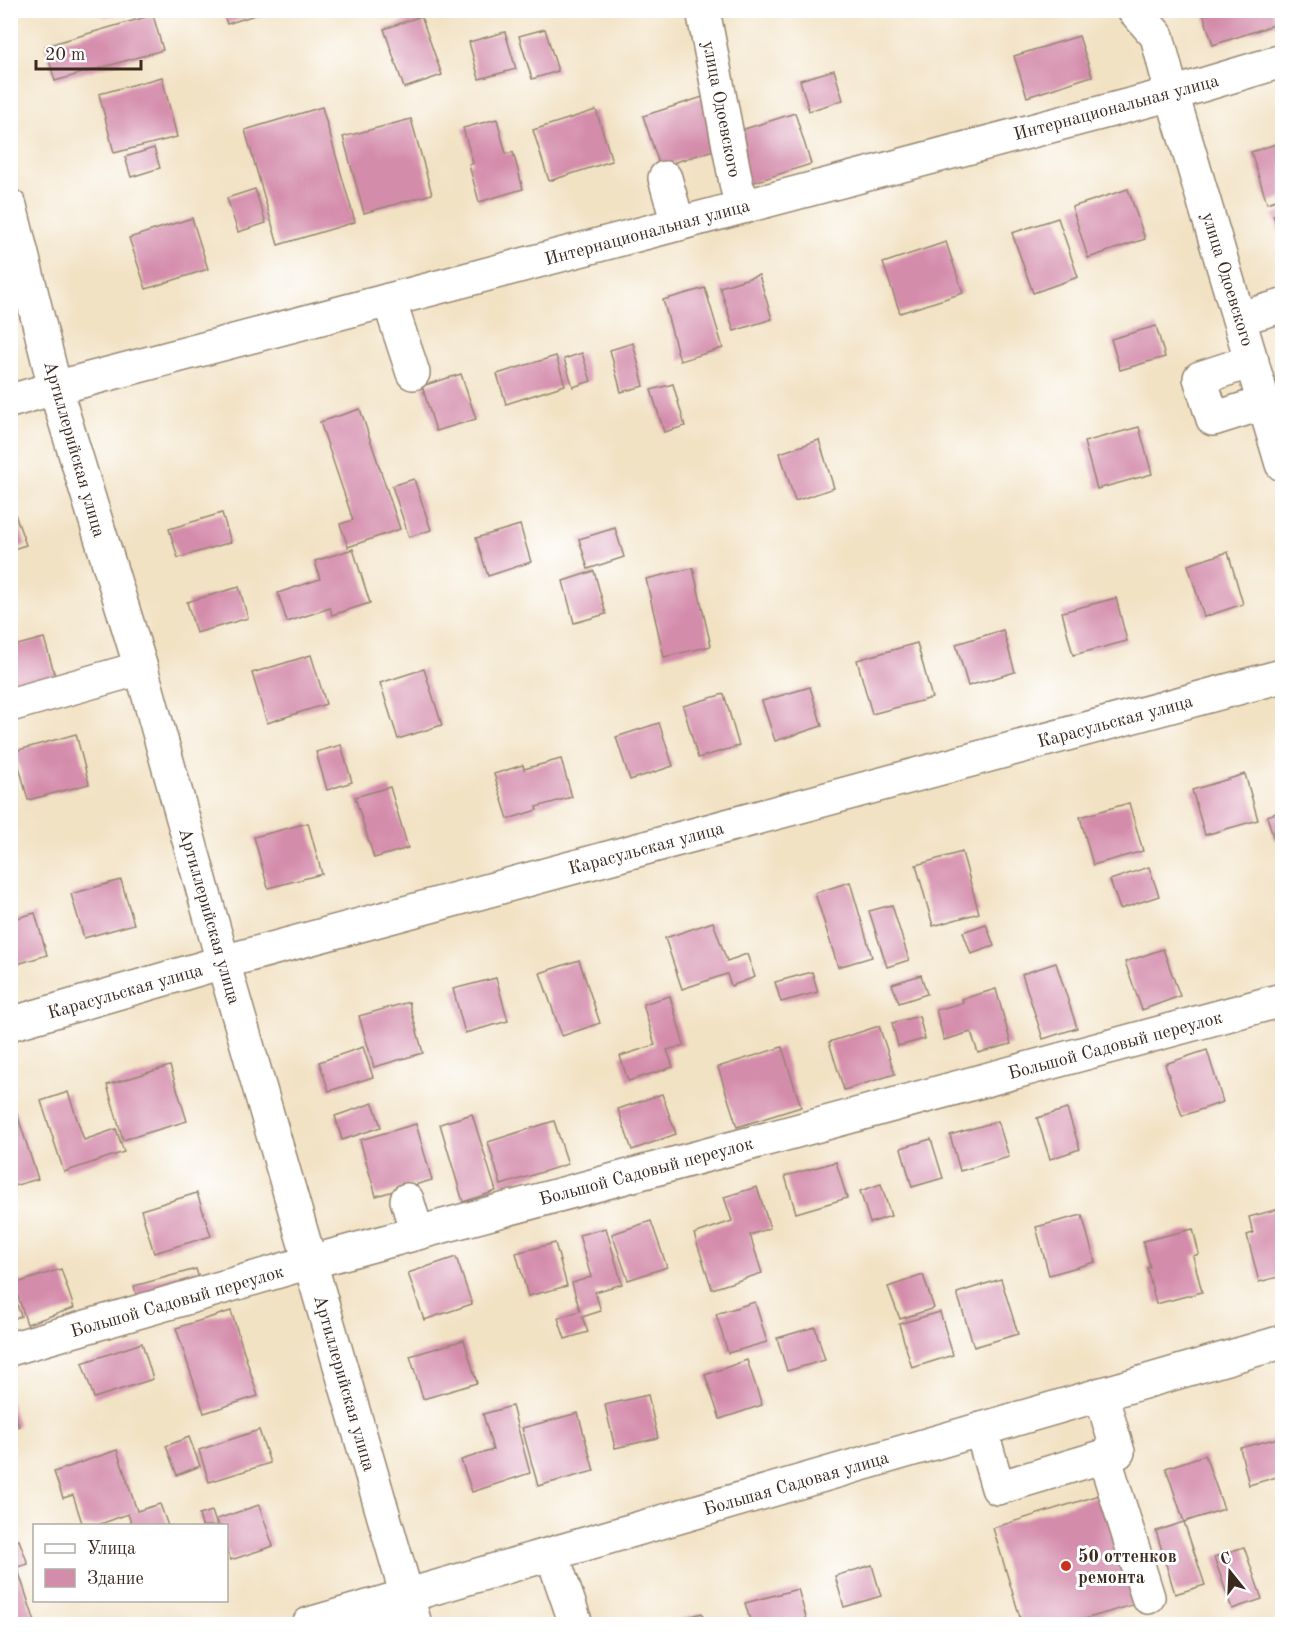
<svg xmlns="http://www.w3.org/2000/svg" width="1293" height="1635" viewBox="0 0 1293 1635" font-family="'Old Standard TT',serif">
<style>
.building{fill:#d48cab}
.lines{fill:none;stroke-linecap:round;stroke-linejoin:round}
.minor-casing{stroke:#968671;stroke-width:36}
.major-casing{stroke:#968671;stroke-width:36}
.minor{stroke:#fff;stroke-width:33}
.major{stroke:#fff;stroke-width:33}
.poi-dot{fill:#c8321e;stroke:#fff;stroke-width:2}
.labels{text-anchor:middle;stroke-width:6;stroke-linejoin:round;paint-order:stroke}
.street-label{font-size:18px;fill:#3b2a1e;stroke:#fff}
.poi-label{font-size:18px;font-weight:bold;fill:#3b2a1e;stroke:#fff;text-anchor:start}
</style>
<rect width="100%" height="100%" fill="#fff"/>
<filter id="ink" filterUnits="userSpaceOnUse"><feTurbulence type="fractalNoise" baseFrequency=".0167" numOctaves="2"/><feDisplacementMap in="SourceGraphic" scale="12" xChannelSelector="R" yChannelSelector="G"/><feConvolveMatrix kernelMatrix="1 2 1 2 8 2 1 2 1" color-interpolation-filters="sRGB"/></filter>
<filter id="wash" filterUnits="userSpaceOnUse"><feTurbulence type="fractalNoise" baseFrequency=".008" numOctaves="4" result="noise"/><feDisplacementMap in="SourceGraphic" scale="24" xChannelSelector="R" yChannelSelector="G"/><feGaussianBlur stdDeviation="1.35" result="paint"/><feColorMatrix in="noise" values="0 0 0 0 0 0 0 0 0 0 0 0 0 0 0 0 0 1.4 0 .05"/><feComposite in="paint" operator="in"/></filter>
<g filter="url(#wash)">
<rect width="100%" height="100%" fill="#f2e2c4"/>
<g id="blocks">
<g class="building">
<polygon points="102,10 127,10 127,11 104,17"/>
<polygon points="222,10 257,10 258,14 227,24"/>
<polygon points="1202,10 1272,10 1277,24 1213,45"/>
<polygon points="153,15 163,50 55,81 45,46"/>
<polygon points="421,16 442,75 404,88 384,29"/>
<polygon points="545,29 558,71 532,79 519,36"/>
<polygon points="505,32 516,69 479,79 469,42"/>
<polygon points="1079,36 1092,76 1027,97 1014,56"/>
<polygon points="834,70 843,100 809,111 800,80"/>
<polygon points="162,77 177,137 114,153 99,94"/>
<polygon points="706,96 723,147 660,167 643,116"/>
<polygon points="322,107 355,222 278,245 245,130"/>
<polygon points="596,110 612,161 549,181 533,130"/>
<polygon points="795,113 811,164 748,184 732,133"/>
<polygon points="411,119 432,194 364,213 343,137"/>
<polygon points="497,119 506,154 513,152 523,189 479,202 469,165 473,163 463,128"/>
<polygon points="1282,142 1282,198 1267,203 1251,152"/>
<polygon points="154,148 160,168 131,177 125,157"/>
<polygon points="255,189 266,223 238,232 227,198"/>
<polygon points="1128,189 1145,239 1088,258 1072,207"/>
<polygon points="1282,212 1282,241 1273,215"/>
<polygon points="192,218 208,269 146,289 129,238"/>
<polygon points="1058,218 1078,277 1033,293 1012,233"/>
<polygon points="946,242 963,293 900,313 883,263"/>
<polygon points="759,275 772,319 734,331 720,287"/>
<polygon points="705,288 723,348 680,361 663,300"/>
<polygon points="1156,326 1165,357 1120,370 1111,339"/>
<polygon points="633,343 644,386 621,392 610,350"/>
<polygon points="582,353 591,381 573,387 564,359"/>
<polygon points="556,356 565,385 506,404 497,374"/>
<polygon points="461,374 476,419 436,431 422,386"/>
<polygon points="673,384 685,426 664,432 651,390"/>
<polygon points="360,409 400,529 348,547 340,524 353,520 320,422"/>
<polygon points="1139,427 1152,474 1097,489 1084,442"/>
<polygon points="819,440 834,488 795,501 780,453"/>
<polygon points="414,479 431,530 409,537 392,486"/>
<polygon points="10,500 26,545 10,550"/>
<polygon points="222,513 231,542 178,558 169,529"/>
<polygon points="520,525 531,562 488,576 476,538"/>
<polygon points="615,528 624,557 588,569 579,539"/>
<polygon points="353,549 370,603 332,615 330,608 287,622 278,593 320,579 315,561"/>
<polygon points="1228,552 1243,604 1204,617 1188,565"/>
<polygon points="693,568 711,646 664,657 646,579"/>
<polygon points="594,571 606,614 574,623 563,581"/>
<polygon points="239,587 248,618 196,633 187,602"/>
<polygon points="1116,598 1127,641 1073,655 1062,612"/>
<polygon points="1003,630 1015,672 968,686 956,644"/>
<polygon points="44,638 56,679 10,692 10,647"/>
<polygon points="917,643 932,698 872,714 857,660"/>
<polygon points="311,655 326,704 267,723 252,673"/>
<polygon points="424,669 442,725 398,739 380,683"/>
<polygon points="810,687 822,726 775,741 762,701"/>
<polygon points="724,694 739,746 698,758 683,706"/>
<polygon points="659,723 673,766 630,780 616,737"/>
<polygon points="76,734 89,784 28,800 15,751"/>
<polygon points="341,745 352,782 327,790 316,752"/>
<polygon points="561,759 572,797 536,807 537,810 508,819 494,774 523,765 524,769"/>
<polygon points="1245,774 1258,820 1205,835 1192,790"/>
<polygon points="390,787 408,848 374,858 355,797"/>
<polygon points="1129,803 1143,851 1093,865 1080,817"/>
<polygon points="1282,811 1282,837 1274,840 1267,816"/>
<polygon points="308,823 322,874 268,888 254,837"/>
<polygon points="962,852 979,913 933,926 916,865"/>
<polygon points="1149,867 1159,896 1120,909 1110,880"/>
<polygon points="121,880 134,924 84,938 71,894"/>
<polygon points="850,882 872,957 838,967 815,893"/>
<polygon points="892,905 909,960 887,967 869,911"/>
<polygon points="35,913 47,955 14,965 10,954 10,920"/>
<polygon points="713,922 727,961 747,954 755,977 731,986 727,974 682,989 665,938"/>
<polygon points="986,924 994,946 971,954 963,932"/>
<polygon points="1163,949 1180,996 1142,1010 1125,962"/>
<polygon points="579,960 600,1023 562,1036 540,973"/>
<polygon points="1056,963 1077,1028 1043,1039 1022,974"/>
<polygon points="812,972 818,992 781,1002 775,982"/>
<polygon points="921,975 927,994 899,1003 892,984"/>
<polygon points="496,978 508,1021 465,1033 453,989"/>
<polygon points="996,989 1011,1044 978,1053 971,1032 944,1040 936,1010 963,1003 962,999"/>
<polygon points="670,996 684,1045 667,1050 673,1067 628,1081 620,1056 655,1045 643,1004"/>
<polygon points="409,1002 423,1053 374,1067 359,1016"/>
<polygon points="919,1016 925,1039 898,1046 892,1023"/>
<polygon points="879,1026 895,1074 844,1090 829,1042"/>
<polygon points="363,1047 373,1077 329,1091 319,1062"/>
<polygon points="782,1047 801,1107 737,1127 718,1067"/>
<polygon points="1207,1050 1223,1102 1182,1116 1165,1064"/>
<polygon points="170,1066 187,1121 123,1140 107,1085"/>
<polygon points="68,1092 84,1140 116,1129 124,1152 64,1172 41,1101"/>
<polygon points="662,1094 676,1134 632,1150 618,1109"/>
<polygon points="373,1103 381,1127 342,1140 335,1116"/>
<polygon points="1067,1109 1080,1149 1050,1159 1037,1118"/>
<polygon points="16,1111 38,1179 10,1187 10,1113"/>
<polygon points="472,1114 496,1191 463,1202 440,1124"/>
<polygon points="554,1121 568,1164 501,1185 488,1142"/>
<polygon points="998,1121 1009,1157 960,1171 950,1135"/>
<polygon points="416,1124 432,1180 376,1196 360,1140"/>
<polygon points="931,1139 943,1178 912,1187 901,1148"/>
<polygon points="836,1162 847,1198 796,1213 785,1176"/>
<polygon points="881,1184 891,1216 870,1223 860,1191"/>
<polygon points="757,1187 770,1228 750,1235 762,1273 712,1289 694,1234 732,1221 724,1197"/>
<polygon points="197,1193 211,1236 154,1253 141,1210"/>
<polygon points="1282,1208 1282,1276 1259,1282 1247,1235 1253,1233 1249,1217"/>
<polygon points="1082,1215 1095,1262 1049,1275 1036,1227"/>
<polygon points="651,1221 667,1267 628,1280 612,1234"/>
<polygon points="606,1228 622,1284 595,1292 601,1311 582,1317 588,1332 565,1339 558,1318 580,1311 572,1283 591,1277 579,1235"/>
<polygon points="1193,1229 1199,1254 1193,1256 1202,1292 1156,1304 1147,1268 1150,1267 1143,1241"/>
<polygon points="555,1243 567,1286 528,1296 516,1253"/>
<polygon points="456,1257 472,1304 424,1320 408,1273"/>
<polygon points="61,1269 74,1308 27,1324 14,1284"/>
<polygon points="196,1269 202,1288 139,1305 134,1286"/>
<polygon points="923,1275 934,1308 900,1319 888,1287"/>
<polygon points="1001,1279 1018,1334 974,1347 957,1293"/>
<polygon points="10,1284 21,1316 10,1320"/>
<polygon points="755,1302 767,1342 728,1353 716,1314"/>
<polygon points="231,1311 258,1396 204,1413 176,1328"/>
<polygon points="940,1312 953,1355 912,1368 899,1324"/>
<polygon points="815,1327 825,1360 787,1371 777,1338"/>
<polygon points="464,1340 477,1383 423,1399 410,1356"/>
<polygon points="142,1343 153,1379 94,1398 82,1363"/>
<polygon points="747,1360 762,1405 720,1419 705,1375"/>
<polygon points="648,1395 658,1438 615,1448 605,1405"/>
<polygon points="10,1401 19,1426 10,1429"/>
<polygon points="512,1406 530,1473 472,1492 461,1460 493,1450 483,1414"/>
<polygon points="578,1413 594,1471 538,1486 522,1428"/>
<polygon points="259,1430 270,1463 209,1482 199,1450"/>
<polygon points="189,1437 200,1466 177,1475 166,1446"/>
<polygon points="1282,1437 1282,1483 1280,1476 1249,1485 1240,1448"/>
<polygon points="117,1450 137,1511 160,1504 168,1526 132,1526 128,1514 95,1526 83,1526 73,1495 63,1498 54,1472"/>
<polygon points="1205,1455 1224,1509 1184,1522 1166,1468"/>
<polygon points="1106,1493 1139,1603 1068,1624 1022,1624 993,1528"/>
<polygon points="259,1505 273,1546 231,1560 226,1548 226,1526 219,1526 217,1519"/>
<polygon points="212,1511 217,1526 202,1526 199,1515"/>
<polygon points="1184,1522 1205,1585 1175,1594 1156,1531"/>
<polygon points="19,1540 28,1564 17,1567 35,1622 28,1624 10,1624 10,1543"/>
<polygon points="1244,1547 1262,1599 1232,1609 1214,1557"/>
<polygon points="872,1565 881,1596 844,1607 835,1576"/>
<polygon points="798,1589 808,1624 751,1624 745,1603"/>
<polygon points="702,1613 705,1624 665,1624"/>
</g>
</g>
</g>
<g filter="url(#ink)">
<use href="#blocks" fill-opacity="0" stroke="#968671" stroke-width="1.5"/>
<g class="lines">
<defs>
<g id="minor">
<polyline points="703,10 737,188 747,206"/>
<polyline points="1134,10 1157,36 1172,94 1282,464"/>
<polyline points="665,178 678,224"/>
<polyline points="389,300 413,373"/>
<polyline points="1240,318 1282,306"/>
<polyline points="1252,361 1200,378 1213,419 1264,403"/>
<polyline points="55,388 1172,94 1282,61"/>
<polyline points="10,705 141,668"/>
<polyline points="10,1024 223,962 1282,676"/>
<polyline points="407,1200 417,1233"/>
<polyline points="10,1349 310,1262 1282,1000"/>
<polyline points="981,1429 998,1488 1118,1452 1101,1394"/>
<polyline points="1104,1456 1148,1597"/>
<polyline points="552,1554 576,1624"/>
<polyline points="309,1624 1282,1342"/>
</g>
<g id="major">
<polyline points="10,206 55,388 141,668 223,962 415,1624"/>
<polyline points="10,401 55,388"/>
</g>
</defs>
<use href="#minor" class="minor-casing"/>
<use href="#major" class="major-casing"/>
<use href="#minor" class="minor"/>
<use href="#major" class="major"/>
</g>
</g>
<circle class="poi-dot" cx="1066" cy="1566" r="6"/>
<g class="labels">
<g class="street-label">
<text transform="translate(1116 107) rotate(-15)" y="6">Интернациональная улица</text>
<text transform="translate(722 109) rotate(79)" y="6">улица Одоевского</text>
<text transform="translate(647 232) rotate(-15)" y="6">Интернациональная улица</text>
<text transform="translate(1228 279) rotate(73)" y="6">улица Одоевского</text>
<text transform="translate(75 449) rotate(74)" y="6">Артиллерийская улица</text>
<text transform="translate(1115 721) rotate(-15)" y="6">Карасульская улица</text>
<text transform="translate(646 848) rotate(-15)" y="6">Карасульская улица</text>
<text transform="translate(210 916) rotate(74)" y="6">Артиллерийская улица</text>
<text transform="translate(125 991) rotate(-16)" y="6">Карасульская улица</text>
<text transform="translate(1115 1045) rotate(-15)" y="6">Большой Садовый переулок</text>
<text transform="translate(646 1171) rotate(-15)" y="6">Большой Садовый переулок</text>
<text transform="translate(177 1301) rotate(-16)" y="6">Большой Садовый переулок</text>
<text transform="translate(345 1383) rotate(74)" y="6">Артиллерийская улица</text>
<text transform="translate(796 1483) rotate(-16)" y="6">Большая Садовая улица</text>
</g>
<g class="poi-label">
<text x="1078" y="1562">50 оттенков<tspan x="1078" dy="21">ремонта</tspan></text>
</g>
</g>
<rect width="1293" height="1635" fill="none" stroke="#fff" stroke-width="36"/>
<rect x="33" y="1524" width="195" height="78" fill="#ffffff" stroke="#b1aaa5" stroke-width="1.5"/>
<rect x="45" y="1544" width="30" height="9" fill="#ffffff" stroke="#b1aaa5" stroke-width="1.5"/>
<text x="87" y="1554" font-size="18" fill="#3b2a1e">Улица</text>
<rect x="45" y="1569" width="30" height="18" fill="#d48cab" stroke="#b1aaa5" stroke-width="1.5"/>
<text x="87" y="1584" font-size="18" fill="#3b2a1e">Здание</text>
<g transform="translate(1230 1572) rotate(342)" stroke="#ffffff" stroke-width="4.5" paint-order="stroke">
<path d="M0-4.5L10 22L0 15L-10 22Z" fill="#3b2a1e"/>
<text y="-9" font-size="16" font-weight="bold" text-anchor="middle" fill="#3b2a1e">С</text>
</g>
<path d="M36 60v9h105v-9" fill="none" stroke="#3b2a1e" stroke-width="3"/>
<text x="45" y="60" font-size="18" fill="#3b2a1e" stroke="#ffffff" stroke-width="4.5" paint-order="stroke">20 m</text>
</svg>
